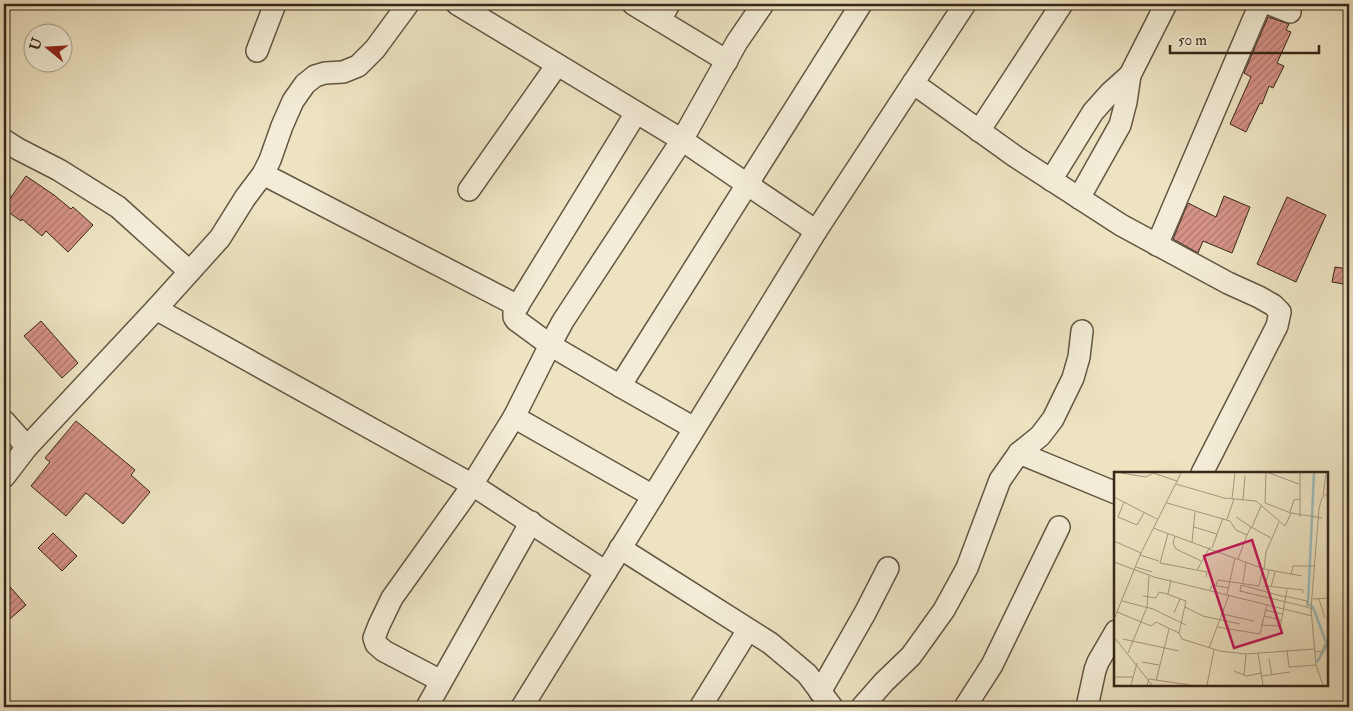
<svg xmlns="http://www.w3.org/2000/svg" width="1353" height="711" viewBox="0 0 1353 711" font-family="'IM FELL Double Pica',serif">
<style>
.building{fill:url(#building-hatch);stroke:#37271a}
.lines{fill:none;stroke-linecap:round;stroke-linejoin:round}
.minor-casing{stroke:#645644;stroke-width:24}
.minor{stroke:#f3edd7;stroke-width:21}
.inset-river{fill:none;stroke:#9cbcbc;stroke-width:2.5}
.inset-road{fill:none;stroke:#a4987e;stroke-width:1}
.view{fill:#c2185b;fill-opacity:0.15;stroke:#c2185b;stroke-width:2.5}
.inset-edge{fill:none;stroke:#37271a;stroke-width:2.5}
</style>
<defs>
<pattern id="building-hatch" width="6" height="6" patternUnits="userSpaceOnUse" patternTransform="scale(1.25)"><rect width="6" height="6" fill="#d59287"/><path d="M-1 1l2-2M0 6l6-6M5 7l2-2" fill="none" stroke="#ae776e"/></pattern>
</defs>
<rect width="100%" height="100%" fill="#ede3c1"/>
<filter id="stains"><feTurbulence type="fractalNoise" baseFrequency=".004" numOctaves="4"/><feColorMatrix values="0 0 0 0 .2 0 0 0 0 .09 0 0 0 0 .02 0 0 0 .5 -.17"/></filter>
<radialGradient id="worn" r=".72"><stop offset=".6" stop-color="#630" stop-opacity="0"/><stop offset="1" stop-color="#630" stop-opacity=".3"/></radialGradient>
<g class="building">
<polygon points="1268,17 1289,24 1286,30 1291,32 1277,63 1284,66 1273,88 1269,86 1262,104 1260,103 1246,132 1230,124 1251,77 1244,73"/>
<polygon points="26,176 54,195 71,209 73,207 93,225 68,252 46,231 42,236 22,219 21,221 4,209 4,207"/>
<polygon points="1224,196 1250,207 1232,253 1203,241 1198,253 1173,239 1188,203 1216,217"/>
<polygon points="1287,197 1326,215 1296,282 1257,264"/>
<polygon points="1335,267 1349,269 1349,285 1332,282"/>
<polygon points="41,321 78,363 62,378 24,336"/>
<polygon points="76,421 135,470 131,475 150,492 123,524 86,493 66,516 31,486 50,462 45,458"/>
<polygon points="53,533 77,556 62,571 38,548"/>
<polygon points="4,580 26,605 4,624"/>
</g>
<g class="lines">
<defs>
<g id="minor">
<polyline points="457,4 682,140 816,231"/>
<polyline points="633,4 727,61"/>
<polyline points="1270,4 1290,12"/>
<polyline points="660,20 669,4"/>
<polyline points="257,51 275,4"/>
<polyline points="913,83 1016,157 1121,225 1228,283 1259,297 1273,305 1280,312 1277,326 1202,473"/>
<polyline points="979,131 1062,4"/>
<polyline points="4,140 18,149 59,170 118,207 189,271"/>
<polyline points="263,174 518,306"/>
<polyline points="1051,180 1093,112 1110,93 1130,75 1166,4"/>
<polyline points="469,190 557,65"/>
<polyline points="1079,198 1120,125 1126,102 1130,75"/>
<polyline points="1157,245 1260,4"/>
<polyline points="156,309 471,484 606,572"/>
<polyline points="620,386 861,4"/>
<polyline points="514,417 653,496"/>
<polyline points="4,421 27,447"/>
<polyline points="694,428 620,386 550,345 563,321 682,140 737,42 763,4"/>
<polyline points="1019,453 1116,493"/>
<polyline points="4,477 27,447 156,309 220,238 245,198 263,174 270,160 282,126 293,101 305,84 315,76 325,73 343,72 358,66 375,49 408,4"/>
<polyline points="620,548 770,643 807,674 832,707"/>
<polyline points="441,681 384,651 376,644 374,638 379,625 392,598 465,496 514,417 550,345 516,320 514,317 514,312 636,113"/>
<polyline points="820,692 865,613 888,568"/>
<polyline points="701,706 748,630"/>
<polyline points="427,707 531,522"/>
<polyline points="522,707 653,496 816,231 965,4"/>
<polyline points="862,707 884,682 911,656 944,610 967,568 1000,480 1019,453 1040,436 1053,419 1073,378 1079,357 1082,331"/>
<polyline points="965,707 992,665 1059,527"/>
<polyline points="1087,707 1095,670 1098,662 1116,631"/>
</g>
</defs>
<use href="#minor" class="minor-casing"/>
<use href="#minor" class="minor"/>
</g>
<g transform="translate(1114 472)">
<rect width="214" height="214" fill="#ede3c1"/>
<path class="inset-river" d="M 200,1 L 194,132 L 199,135 L 213,173 L 203,190"/>
<path class="inset-road" d="M 7,1 L 32,5 L 39,1 L 63,9M 152,1 L 151,31 L 177,41M 155,1 L 185,12M 186,1 L 186,45M 62,12 L 110,26 L 142,29 L 171,54 L 177,41 L 208,46M 209,24 L 212,1M 0,25 L 43,47M 118,26 L 121,1M 129,28 L 131,4M 10,30 L 4,45 L 23,53 L 30,41M 53,31 L 116,49 L 122,58 L 133,63 L 124,87M 176,40 L 180,28 L 186,27M 122,45 L 137,55M 113,47 L 120,27M 80,55 L 103,62M 138,55 L 147,34M 39,56 L 150,97 L 188,104M 54,62 L 46,91 L 93,100 L 92,105M 133,63 L 137,55 L 157,66M 61,64 L 59,71 L 62,77 L 87,89M 0,69 L 27,81M 78,70 L 81,40M 214,71 L 214,107M 98,76 L 109,46M 26,83 L 45,89M 0,90 L 40,105 L 198,144M 22,95 L 38,100M 150,97 L 152,80 L 165,50M 83,98 L 96,75M 177,103 L 179,94 L 200,94M 129,110 L 132,90M 102,113 L 104,108 L 145,114M 145,114 L 149,97M 152,114 L 189,118 L 189,121M 151,115 L 155,98M 157,115 L 161,100M 96,118 L 98,113 L 115,116M 126,119 L 193,135M 126,120 L 127,113 L 171,125M 53,122 L 72,129 L 65,161 L 68,167 L 106,179 L 132,182 L 201,177M 113,122 L 121,86M 29,124 L 42,126 L 45,120 L 54,122 L 57,108M 171,124 L 193,129 L 193,135 L 198,137M 199,127 L 214,126M 205,127 L 211,146M 8,129 L 39,137 L 72,153M 71,135 L 89,144 L 126,152M 151,138 L 168,142M 3,140 L 37,154 L 42,150 L 65,161M 60,141 L 66,127M 108,142 L 140,149M 150,144 L 167,148M 0,147 L 27,81 L 67,1M 147,153 L 166,154M 103,155 L 146,162 L 153,132M 166,157 L 173,117M 0,165 L 38,213M 9,167 L 65,179M 95,176 L 115,123M 173,178 L 175,195 L 202,193M 201,179 L 208,180 L 210,173 L 214,174M 14,181 L 33,135 L 35,104M 144,181 L 149,213M 155,187 L 158,203M 28,190 L 45,193M 120,199 L 132,204 L 148,201M 130,203 L 132,182M 148,204 L 176,200M 0,205 L 19,205M 42,209 L 55,157M 17,213 L 23,191M 33,213 L 35,207 L 76,213M 93,213 L 100,178M 209,213 L 202,193 L 197,137 L 205,36 L 208,26 L 214,21"/>
<path class="view" d="M 138,68 L 168,161 L 120,176 L 90,84 Z"/>
<rect width="214" height="214" class="inset-edge"/>
</g>
<rect width="1353" height="711" fill="none" stroke="#ede3c1" stroke-width="20"/>
<rect x="5" y="5" width="1343" height="701" fill="none" stroke="#37271a" stroke-width="2.5"/>
<rect x="10" y="10" width="1333" height="691" fill="none" stroke="#37271a"/>
<g transform="translate(48 48) rotate(288)"><circle r="24" fill="#f3edd7" stroke="#a89e8b"/>
<path d="M0-4L9 19L0 12L-9 19Z" fill="#8f2418"/>
<text y="-8" font-size="14" font-weight="bold" text-anchor="middle" fill="#37271a">U</text>
</g>
<path d="M1170 45v8h149v-8" fill="none" stroke="#37271a" stroke-width="2.5"/>
<text x="1178" y="45" font-size="15" fill="#37271a" stroke="#f3edd7" stroke-width="4" paint-order="stroke">50 m</text>
<rect width="100%" height="100%" filter="url(#stains)"/>
<rect width="100%" height="100%" fill="url(#worn)"/>
</svg>
